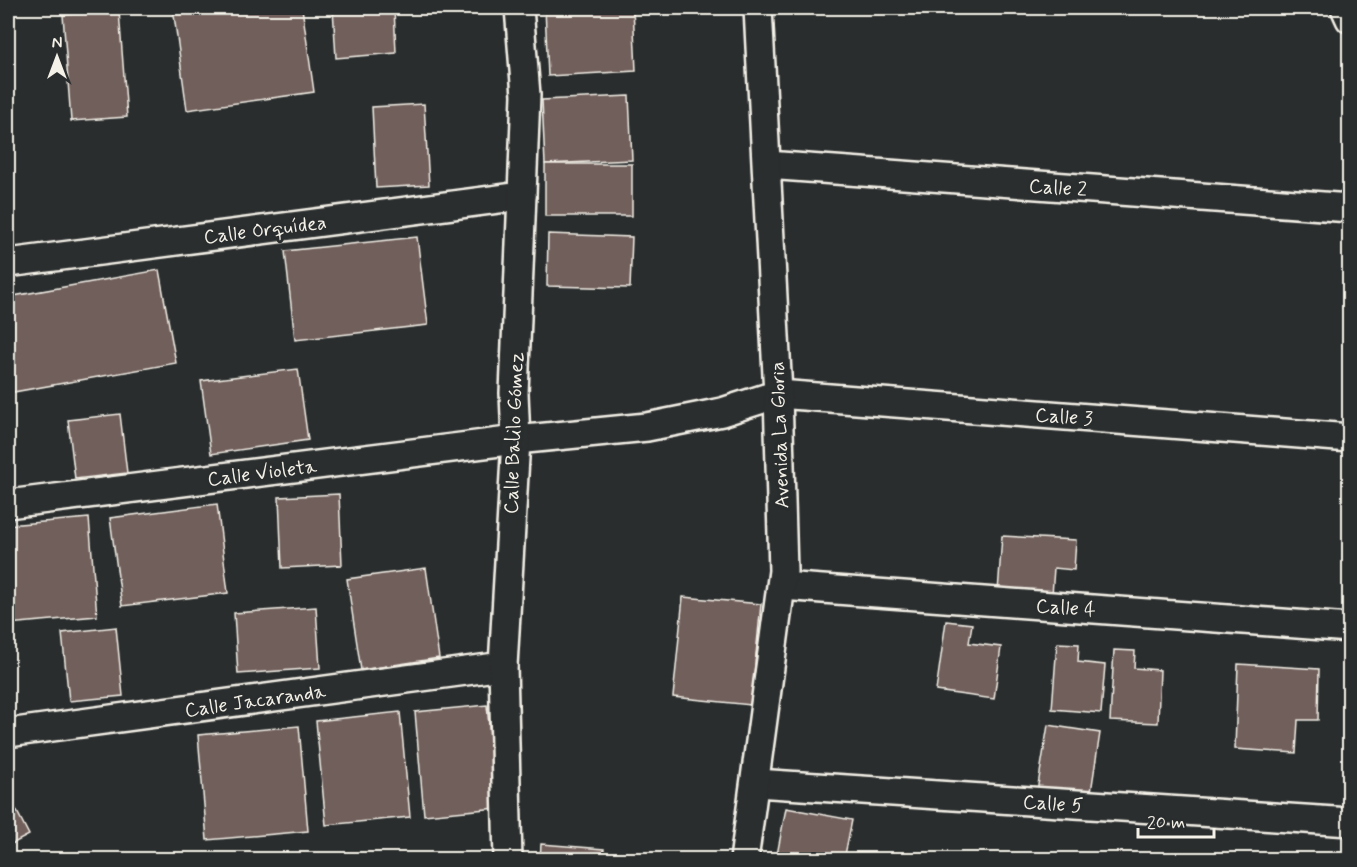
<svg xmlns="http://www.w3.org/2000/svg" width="1357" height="867" viewBox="0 0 1357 867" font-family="Mynerve,sans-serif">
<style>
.building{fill:#715e5c;stroke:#f4f1e8;stroke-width:1.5}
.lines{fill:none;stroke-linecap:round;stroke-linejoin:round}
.minor-casing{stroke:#f4f1e8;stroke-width:32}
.minor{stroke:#2a2d2e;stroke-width:27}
.labels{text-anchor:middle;stroke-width:6;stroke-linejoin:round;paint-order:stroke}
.street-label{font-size:20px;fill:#f4f1e8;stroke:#2a2d2e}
</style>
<rect width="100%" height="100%" fill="#2a2d2e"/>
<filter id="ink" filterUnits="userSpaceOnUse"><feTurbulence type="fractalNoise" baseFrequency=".0167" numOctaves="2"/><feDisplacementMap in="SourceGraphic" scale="12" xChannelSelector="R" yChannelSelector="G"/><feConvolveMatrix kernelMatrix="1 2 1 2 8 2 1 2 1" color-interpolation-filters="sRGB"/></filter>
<g filter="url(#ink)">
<g class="building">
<polygon points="173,8 302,8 314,92 187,110"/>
<polygon points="333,8 394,8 396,53 336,58"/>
<polygon points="545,8 633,8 636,71 548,76"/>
<polygon points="119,11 127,117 71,121 63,15"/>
<polygon points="629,96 632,160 545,164 542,100"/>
<polygon points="424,104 429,185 376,188 372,107"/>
<rect x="545" y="164" width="87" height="52"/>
<polygon points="548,234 632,237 630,288 547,286"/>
<polygon points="417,237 428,325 295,340 285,251"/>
<polygon points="159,270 176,363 8,393 8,297"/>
<polygon points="298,369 308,440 211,454 201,381"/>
<polygon points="120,414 127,473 75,479 68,420"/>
<polygon points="339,494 342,565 282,568 279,497"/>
<polygon points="217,504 228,593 122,606 110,518"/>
<polygon points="89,518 97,616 8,624 8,525"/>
<polygon points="1002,536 1076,540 1074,570 1054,568 1052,595 998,592"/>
<polygon points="426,568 439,658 361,670 347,579"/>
<polygon points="683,597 761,604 751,705 673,697"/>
<polygon points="316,607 320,668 238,674 234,613"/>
<polygon points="946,621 972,624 969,643 1001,647 994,699 936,691"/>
<polygon points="116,627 123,696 69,701 62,633"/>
<polygon points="1057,643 1079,644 1078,662 1105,665 1101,713 1052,709"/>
<polygon points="1114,650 1135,651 1134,668 1160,670 1158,723 1110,721"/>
<polygon points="1238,664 1319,669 1318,720 1298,720 1296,753 1235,749"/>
<polygon points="487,705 497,808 424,815 415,712"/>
<polygon points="400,712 410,817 326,825 316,721"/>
<polygon points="1048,725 1100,733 1089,805 1036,797"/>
<polygon points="299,726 308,831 207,840 198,735"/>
<polygon points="8,794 29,835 8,846"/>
<polygon points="786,808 852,820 844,860 776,860"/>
<polygon points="541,844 604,849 603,860 540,860"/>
</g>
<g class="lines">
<defs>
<g id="minor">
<polyline points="1345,8 1350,19"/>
<polyline points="767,165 1350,208"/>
<polyline points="8,263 522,196"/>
<polyline points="8,504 516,440 647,427 722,412 778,394 1350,438"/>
<polyline points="782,586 1350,628"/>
<polyline points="8,733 503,666"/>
<polyline points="756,783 1350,822"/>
<polyline points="508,860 503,666 516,440 514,393 526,95 519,8"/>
<polyline points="744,860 783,571 778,394 758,8"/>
</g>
</defs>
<use href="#minor" class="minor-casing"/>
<use href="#minor" class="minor"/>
</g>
</g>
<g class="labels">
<g class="street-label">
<text transform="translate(1058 187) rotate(4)" y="7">Calle 2</text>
<text transform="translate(265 229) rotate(-7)" y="7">Calle Orquídea</text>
<text transform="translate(1064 416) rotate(4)" y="7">Calle 3</text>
<text transform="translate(513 433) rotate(-88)" y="7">Calle Balilo Gómez</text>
<text transform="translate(779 435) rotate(-92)" y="7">Avenida La Gloria</text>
<text transform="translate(262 472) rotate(-7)" y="7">Calle Violeta</text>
<text transform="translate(1066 607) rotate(4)" y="7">Calle 4</text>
<text transform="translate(255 700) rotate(-8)" y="7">Calle Jacaranda</text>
<text transform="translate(1053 803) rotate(4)" y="7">Calle 5</text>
</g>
</g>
<rect width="1357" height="867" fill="none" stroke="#2a2d2e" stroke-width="30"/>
<rect x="15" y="15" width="1327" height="837" fill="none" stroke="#f4f1e8" stroke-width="2" filter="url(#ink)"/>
<g transform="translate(57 57)" stroke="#2a2d2e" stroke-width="4.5" paint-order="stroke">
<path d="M0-4.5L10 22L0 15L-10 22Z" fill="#f4f1e8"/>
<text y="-9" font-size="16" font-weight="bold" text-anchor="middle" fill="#f4f1e8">N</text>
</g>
<path d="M1138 828v9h76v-9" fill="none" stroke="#f4f1e8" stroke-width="3"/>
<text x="1147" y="828" font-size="18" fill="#f4f1e8" stroke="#2a2d2e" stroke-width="4.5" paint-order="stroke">20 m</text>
</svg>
